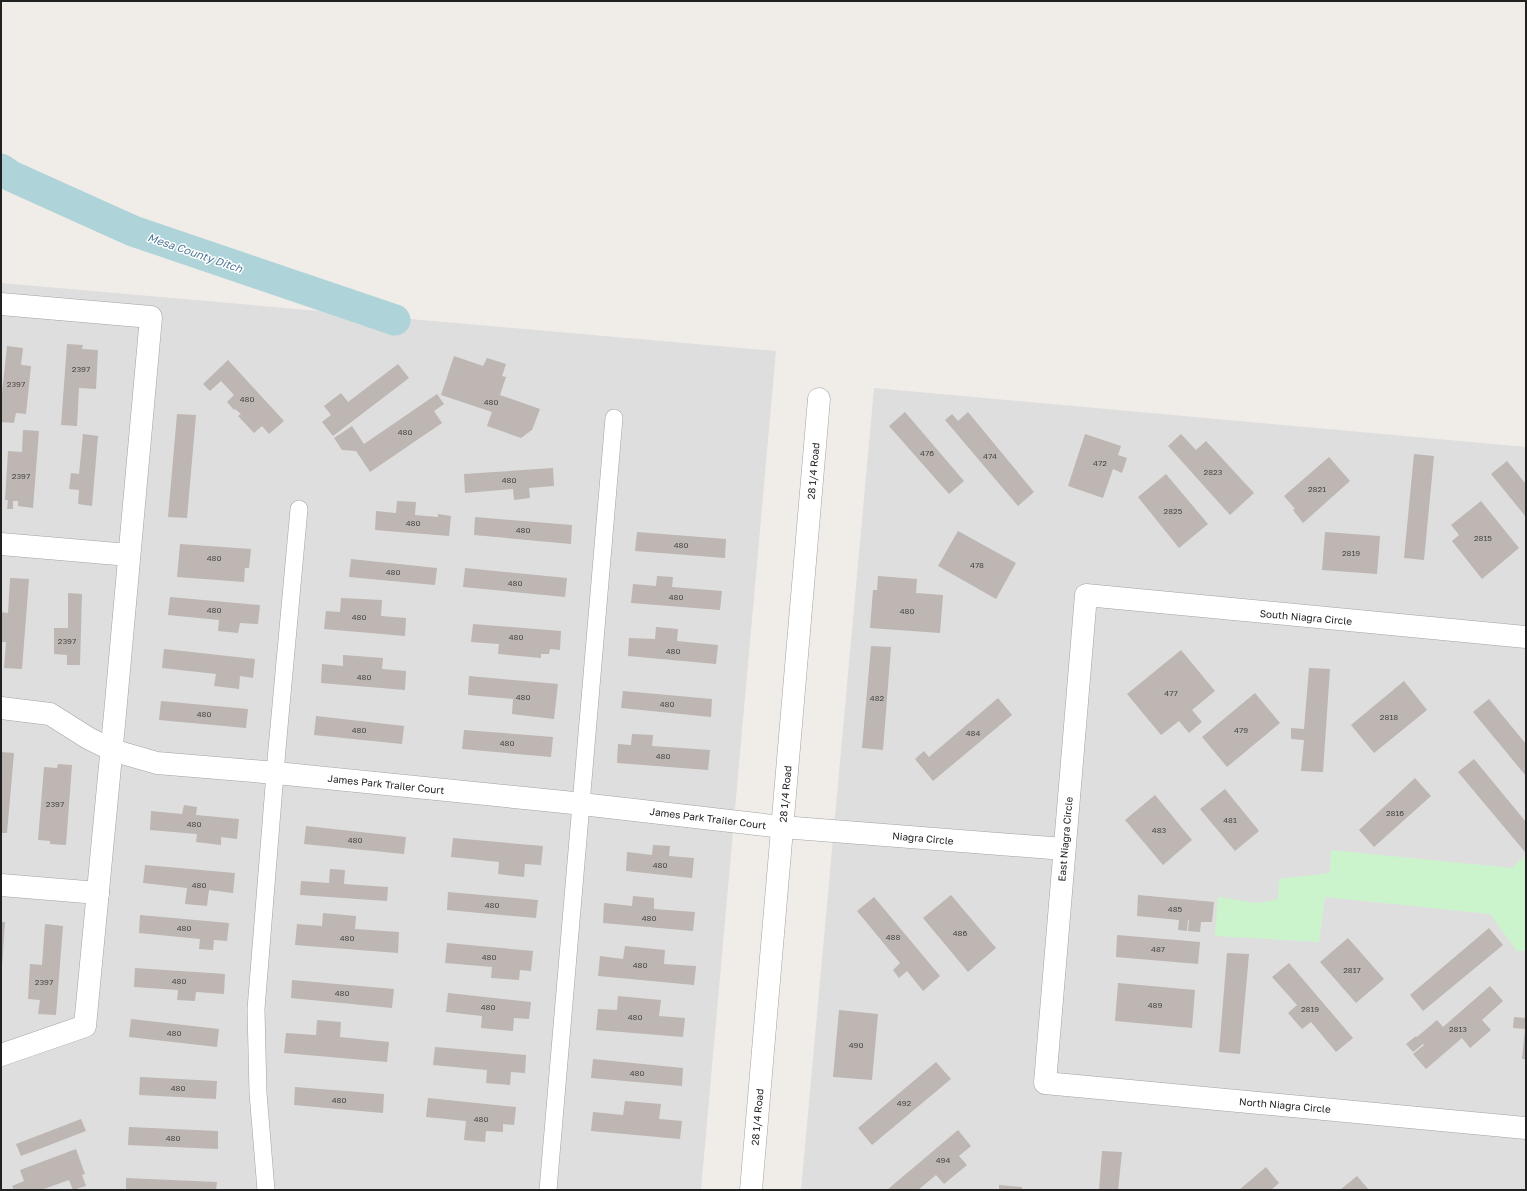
<svg xmlns="http://www.w3.org/2000/svg" width="1527" height="1191" viewBox="0 0 1527 1191" font-family="'Golos Text',sans-serif">
<style>
.residential{fill:#dfdede}
.park{fill:#ccf4cc}
.lines{fill:none;stroke-linecap:round;stroke-linejoin:round}
.canal{stroke:#aed3d8;stroke-width:31}
.building{fill:#bdb6b2}
.service-casing{stroke:#a2a2a2;stroke-width:18}
.minor-casing{stroke:#a2a2a2;stroke-width:23}
.tertiary-casing{stroke:#a2a2a2;stroke-width:23}
.service{stroke:#fff;stroke-width:17}
.minor{stroke:#fff;stroke-width:22}
.tertiary{stroke:#fff;stroke-width:22}
.labels{text-anchor:middle;stroke-width:3;stroke-linejoin:round;paint-order:stroke}
.number-label{font-size:8px;fill:#484645}
.street-label{font-size:10px;fill:#212121;stroke:#fff}
.water-label{font-size:11px;font-style:italic;fill:#507a98;stroke:#fff}
</style>
<rect width="100%" height="100%" fill="#f0ede9"/>
<g class="residential">
<polygon points="1,283 776,351 701,1190 1,1190"/>
<polygon points="874,388 1526,447 1526,1190 801,1190"/>
</g>
<polygon class="park" points="1331,850 1512,868 1526,855 1526,951 1517,951 1490,914 1325,897 1319,942 1215,936 1218,897 1258,903 1278,899 1279,879 1330,873"/>
<g class="lines">
<polyline class="canal" points="1,169 11,176 133,231 395,320"/>
</g>
<g class="building">
<polygon points="67,344 83,345 82,349 98,350 96,389 79,388 77,426 61,425"/>
<polygon points="7,346 23,348 21,365 31,366 26,414 16,413 14,423 1,422 1,402"/>
<polygon points="454,356 483,366 487,358 506,364 502,376 506,377 500,395 540,409 532,430 521,438 487,426 492,412 441,395"/>
<polygon points="228,360 284,421 269,434 262,426 254,433 238,416 241,414 235,409 234,410 227,402 234,395 221,381 210,391 203,384"/>
<polygon points="398,364 409,378 333,436 322,422 331,415 324,406 341,393 348,402"/>
<polygon points="437,394 444,404 434,411 442,423 370,472 356,451 342,450 334,438 352,426 364,444"/>
<polygon points="905,412 964,481 949,494 889,426"/>
<polygon points="968,412 1034,492 1018,506 945,420 952,414 958,421"/>
<polygon points="177,414 196,415 187,518 168,517"/>
<polygon points="23,430 39,431 33,508 18,506 18,501 13,501 13,509 7,509 8,500 5,500 8,451 22,452"/>
<polygon points="83,434 98,436 92,506 78,504 79,490 69,489 71,473 79,474"/>
<polygon points="1085,434 1121,446 1118,455 1127,458 1122,473 1113,469 1103,498 1068,486"/>
<polygon points="1181,434 1196,450 1206,441 1254,493 1230,515 1168,446"/>
<polygon points="1414,454 1434,456 1424,560 1404,558"/>
<polygon points="1329,457 1350,481 1303,523 1293,510 1295,509 1284,496"/>
<polygon points="1507,461 1526,484 1526,517 1491,474"/>
<polygon points="553,468 554,486 529,488 530,498 514,500 513,489 465,493 464,474"/>
<polygon points="1166,474 1208,524 1179,548 1138,497"/>
<polygon points="397,501 416,502 415,515 438,517 438,514 451,516 449,536 375,530 376,511 396,513"/>
<polygon points="1481,501 1519,548 1482,579 1452,541 1459,535 1451,525"/>
<polygon points="475,517 572,525 571,544 474,535"/>
<polygon points="958,531 1016,563 996,599 938,566"/>
<polygon points="637,532 726,539 725,558 635,551"/>
<polygon points="1325,532 1380,536 1377,574 1322,570"/>
<polygon points="180,544 251,549 249,568 245,568 244,582 177,577"/>
<polygon points="351,559 437,568 435,585 349,577"/>
<polygon points="465,568 567,578 565,597 463,587"/>
<polygon points="657,576 673,577 672,587 722,591 720,610 631,603 633,584 656,586"/>
<polygon points="878,576 917,579 916,593 943,595 940,633 870,628 873,590 877,590"/>
<polygon points="10,578 29,579 22,669 4,668 6,642 1,642 1,612 8,613"/>
<polygon points="68,593 82,594 80,665 67,665 67,655 54,654 54,628 68,628"/>
<polygon points="170,597 260,605 258,624 240,623 238,633 218,631 219,620 168,615"/>
<polygon points="341,598 382,600 381,616 406,618 405,636 324,629 326,611 340,612"/>
<polygon points="473,624 561,631 560,650 550,649 549,654 541,654 541,658 498,654 499,644 471,642"/>
<polygon points="656,627 678,629 677,641 718,645 716,664 628,656 629,638 655,639"/>
<polygon points="871,646 891,647 883,750 862,748"/>
<polygon points="164,649 255,659 253,678 240,676 239,689 214,686 216,674 162,668"/>
<polygon points="1181,650 1215,691 1192,710 1202,722 1189,733 1179,721 1161,735 1127,694"/>
<polygon points="343,655 383,658 382,669 406,671 405,690 321,683 322,664 343,666"/>
<polygon points="1309,668 1330,669 1323,772 1301,771 1304,740 1291,739 1291,728 1304,729"/>
<polygon points="469,676 558,684 554,719 512,714 513,699 468,695"/>
<polygon points="1404,681 1427,710 1374,753 1351,725"/>
<polygon points="623,691 712,699 711,717 621,708"/>
<polygon points="1255,693 1280,723 1227,767 1202,737"/>
<polygon points="998,698 1012,715 933,781 915,759 924,751 929,757"/>
<polygon points="1489,699 1526,744 1526,776 1473,712"/>
<polygon points="161,701 248,709 246,728 159,720"/>
<polygon points="316,716 404,726 402,744 314,735"/>
<polygon points="464,730 553,737 551,757 462,749"/>
<polygon points="632,734 653,735 652,746 710,750 708,770 617,763 618,744 631,745"/>
<polygon points="1,752 14,753 7,833 1,833"/>
<polygon points="1474,759 1526,822 1526,850 1525,852 1458,772"/>
<polygon points="58,764 72,765 66,845 50,844 50,841 38,840 44,767 57,768"/>
<polygon points="1415,778 1431,796 1374,847 1359,830"/>
<polygon points="1225,789 1259,831 1235,851 1200,809"/>
<polygon points="1155,795 1192,840 1163,865 1125,820"/>
<polygon points="184,805 197,807 196,815 239,819 237,839 221,837 221,845 196,842 197,834 150,830 151,811 182,814"/>
<polygon points="306,826 406,837 404,854 304,844"/>
<polygon points="453,838 543,846 541,865 525,864 524,877 498,874 499,862 451,857"/>
<polygon points="653,845 670,846 669,856 694,858 692,878 626,871 627,852 652,855"/>
<polygon points="145,865 235,873 233,893 209,890 207,906 185,904 187,888 143,883"/>
<polygon points="330,869 345,870 344,884 388,887 387,901 300,895 301,881 329,883"/>
<polygon points="448,892 538,900 536,918 447,910"/>
<polygon points="951,895 996,948 968,972 923,918"/>
<polygon points="1138,895 1214,902 1212,922 1201,922 1200,932 1188,931 1189,920 1188,920 1187,931 1178,930 1179,920 1137,916"/>
<polygon points="633,896 654,898 654,909 695,912 693,931 603,923 604,903 632,906"/>
<polygon points="874,897 940,976 923,991 907,971 899,978 893,970 900,963 857,911"/>
<polygon points="323,913 356,916 355,929 399,932 398,953 295,945 297,924 322,926"/>
<polygon points="140,915 229,923 227,941 214,940 213,950 199,949 200,939 139,933"/>
<polygon points="1,922 5,922 2,967 1,966"/>
<polygon points="45,924 63,926 56,1015 38,1014 40,1000 28,999 30,964 42,965"/>
<polygon points="1489,928 1503,945 1423,1011 1410,995"/>
<polygon points="1117,935 1200,942 1198,964 1116,957"/>
<polygon points="1348,938 1384,979 1356,1003 1320,962"/>
<polygon points="447,943 533,951 531,971 520,970 519,980 491,978 492,967 445,963"/>
<polygon points="625,946 665,950 664,964 696,966 694,985 598,976 600,956 623,959"/>
<polygon points="1227,953 1249,954 1240,1054 1219,1052"/>
<polygon points="1289,963 1353,1038 1336,1052 1311,1022 1302,1029 1288,1013 1297,1005 1272,977"/>
<polygon points="135,968 225,974 224,994 196,992 195,1001 177,1000 178,990 134,987"/>
<polygon points="292,980 394,989 392,1008 291,998"/>
<polygon points="1118,983 1195,990 1192,1028 1115,1021"/>
<polygon points="1490,986 1503,1001 1482,1020 1491,1030 1470,1048 1462,1038 1426,1069 1413,1054 1424,1045 1423,1044 1413,1052 1406,1044 1416,1036 1417,1037 1437,1020 1443,1027"/>
<polygon points="448,993 531,1002 529,1019 514,1018 513,1031 481,1028 482,1016 446,1012"/>
<polygon points="618,996 661,1000 659,1016 685,1018 683,1037 596,1030 598,1009 617,1010"/>
<polygon points="839,1010 878,1014 872,1080 833,1077"/>
<polygon points="1514,1017 1526,1018 1526,1029 1513,1028"/>
<polygon points="131,1019 219,1029 217,1047 129,1037"/>
<polygon points="317,1020 341,1022 340,1037 389,1042 387,1062 284,1053 286,1033 316,1035"/>
<polygon points="1525,1029 1526,1029 1526,1059 1522,1059"/>
<polygon points="435,1047 526,1055 525,1073 511,1072 510,1085 486,1083 487,1070 433,1065"/>
<polygon points="593,1059 683,1068 682,1086 591,1078"/>
<polygon points="936,1062 951,1079 872,1145 858,1128"/>
<polygon points="140,1077 217,1081 216,1099 139,1095"/>
<polygon points="295,1087 384,1094 383,1113 294,1105"/>
<polygon points="428,1098 516,1107 514,1125 503,1124 503,1132 486,1131 485,1142 464,1140 466,1121 426,1117"/>
<polygon points="625,1101 661,1104 659,1119 682,1121 680,1139 591,1131 593,1112 623,1115"/>
<polygon points="81,1119 86,1131 21,1156 16,1144"/>
<polygon points="129,1127 218,1131 218,1149 128,1145"/>
<polygon points="958,1130 971,1146 959,1156 967,1165 944,1184 936,1175 918,1190 887,1190"/>
<polygon points="76,1149 85,1174 82,1175 86,1186 73,1190 69,1180 41,1190 14,1190 12,1186 24,1181 20,1170"/>
<polygon points="1102,1151 1122,1152 1118,1190 1099,1190"/>
<polygon points="1266,1167 1279,1183 1271,1190 1239,1190"/>
<polygon points="1357,1176 1369,1190 1340,1190"/>
<polygon points="126,1178 217,1182 216,1190 126,1190"/>
<polygon points="999,1185 1022,1187 1022,1190 999,1190"/>
</g>
<g class="lines">
<defs>
<g id="service">
<polyline points="266,1190 258,1093 256,1009 277,749 299,509"/>
<polyline points="548,1190 614,418"/>
</g>
<g id="minor">
<polyline points="1,304 151,317 115,714 85,1026 1,1055"/>
<polyline points="1,544 129,555"/>
<polyline points="1526,637 1086,595 1045,1083 1526,1128"/>
<polyline points="1,708 50,714 88,738 112,750 157,763 276,773 564,802 782,827 1064,849"/>
<polyline points="1,885 98,893"/>
</g>
<polyline id="tertiary" points="751,1190 819,399"/>
</defs>
<use href="#service" class="service-casing"/>
<use href="#minor" class="minor-casing"/>
<use href="#tertiary" class="tertiary-casing"/>
<use href="#service" class="service"/>
<use href="#minor" class="minor"/>
<use href="#tertiary" class="tertiary"/>
</g>
<g class="labels">
<g class="number-label">
<text x="81" y="372">2397</text>
<text x="16" y="387">2397</text>
<text x="247" y="402">480</text>
<text x="491" y="405">480</text>
<text x="405" y="435">480</text>
<text x="927" y="456">476</text>
<text x="990" y="459">474</text>
<text x="1100" y="466">472</text>
<text x="1213" y="475">2823</text>
<text x="21" y="479">2397</text>
<text x="509" y="483">480</text>
<text x="1317" y="492">2821</text>
<text x="1173" y="514">2825</text>
<text x="413" y="526">480</text>
<text x="523" y="533">480</text>
<text x="1483" y="541">2815</text>
<text x="681" y="548">480</text>
<text x="1351" y="556">2819</text>
<text x="214" y="561">480</text>
<text x="977" y="568">478</text>
<text x="393" y="575">480</text>
<text x="515" y="586">480</text>
<text x="676" y="600">480</text>
<text x="214" y="613">480</text>
<text x="907" y="614">480</text>
<text x="359" y="620">480</text>
<text x="516" y="640">480</text>
<text x="67" y="644">2397</text>
<text x="673" y="654">480</text>
<text x="364" y="680">480</text>
<text x="1171" y="696">477</text>
<text x="523" y="700">480</text>
<text x="877" y="701">482</text>
<text x="667" y="707">480</text>
<text x="204" y="717">480</text>
<text x="1389" y="720">2818</text>
<text x="359" y="733">480</text>
<text x="1241" y="733">479</text>
<text x="973" y="736">484</text>
<text x="507" y="746">480</text>
<text x="663" y="759">480</text>
<text x="55" y="807">2397</text>
<text x="1395" y="816">2816</text>
<text x="1230" y="823">481</text>
<text x="194" y="827">480</text>
<text x="1159" y="833">483</text>
<text x="355" y="843">480</text>
<text x="660" y="868">480</text>
<text x="199" y="888">480</text>
<text x="492" y="908">480</text>
<text x="1175" y="912">485</text>
<text x="649" y="921">480</text>
<text x="184" y="931">480</text>
<text x="960" y="936">486</text>
<text x="893" y="940">488</text>
<text x="347" y="941">480</text>
<text x="1158" y="952">487</text>
<text x="489" y="960">480</text>
<text x="640" y="968">480</text>
<text x="1352" y="973">2817</text>
<text x="179" y="984">480</text>
<text x="44" y="985">2397</text>
<text x="342" y="996">480</text>
<text x="1155" y="1008">489</text>
<text x="488" y="1010">480</text>
<text x="1310" y="1012">2819</text>
<text x="635" y="1020">480</text>
<text x="1458" y="1032">2813</text>
<text x="174" y="1036">480</text>
<text x="856" y="1048">490</text>
<text x="637" y="1076">480</text>
<text x="178" y="1091">480</text>
<text x="339" y="1103">480</text>
<text x="904" y="1106">492</text>
<text x="481" y="1122">480</text>
<text x="173" y="1141">480</text>
<text x="943" y="1163">494</text>
</g>
<g class="street-label">
<text transform="translate(813 471) rotate(-85)" y="4">28 1/4 Road</text>
<text transform="translate(1306 617) rotate(5)" y="4">South Niagra Circle</text>
<text transform="translate(386 784) rotate(6)" y="4">James Park Trailer Court</text>
<text transform="translate(785 794) rotate(-85)" y="4">28 1/4 Road</text>
<text transform="translate(708 818) rotate(7)" y="4">James Park Trailer Court</text>
<text transform="translate(923 838) rotate(5)" y="4">Niagra Circle</text>
<text transform="translate(1065 839) rotate(-85)" y="4">East Niagra Circle</text>
<text transform="translate(1285 1105) rotate(5)" y="4">North Niagra Circle</text>
<text transform="translate(757 1117) rotate(-85)" y="4">28 1/4 Road</text>
</g>
<g class="water-label">
<text transform="translate(195 253) rotate(19)" y="4">Mesa County Ditch</text>
</g>
</g>
<rect width="1527" height="1191" fill="none" stroke="#212121" stroke-width="4"/>
</svg>
